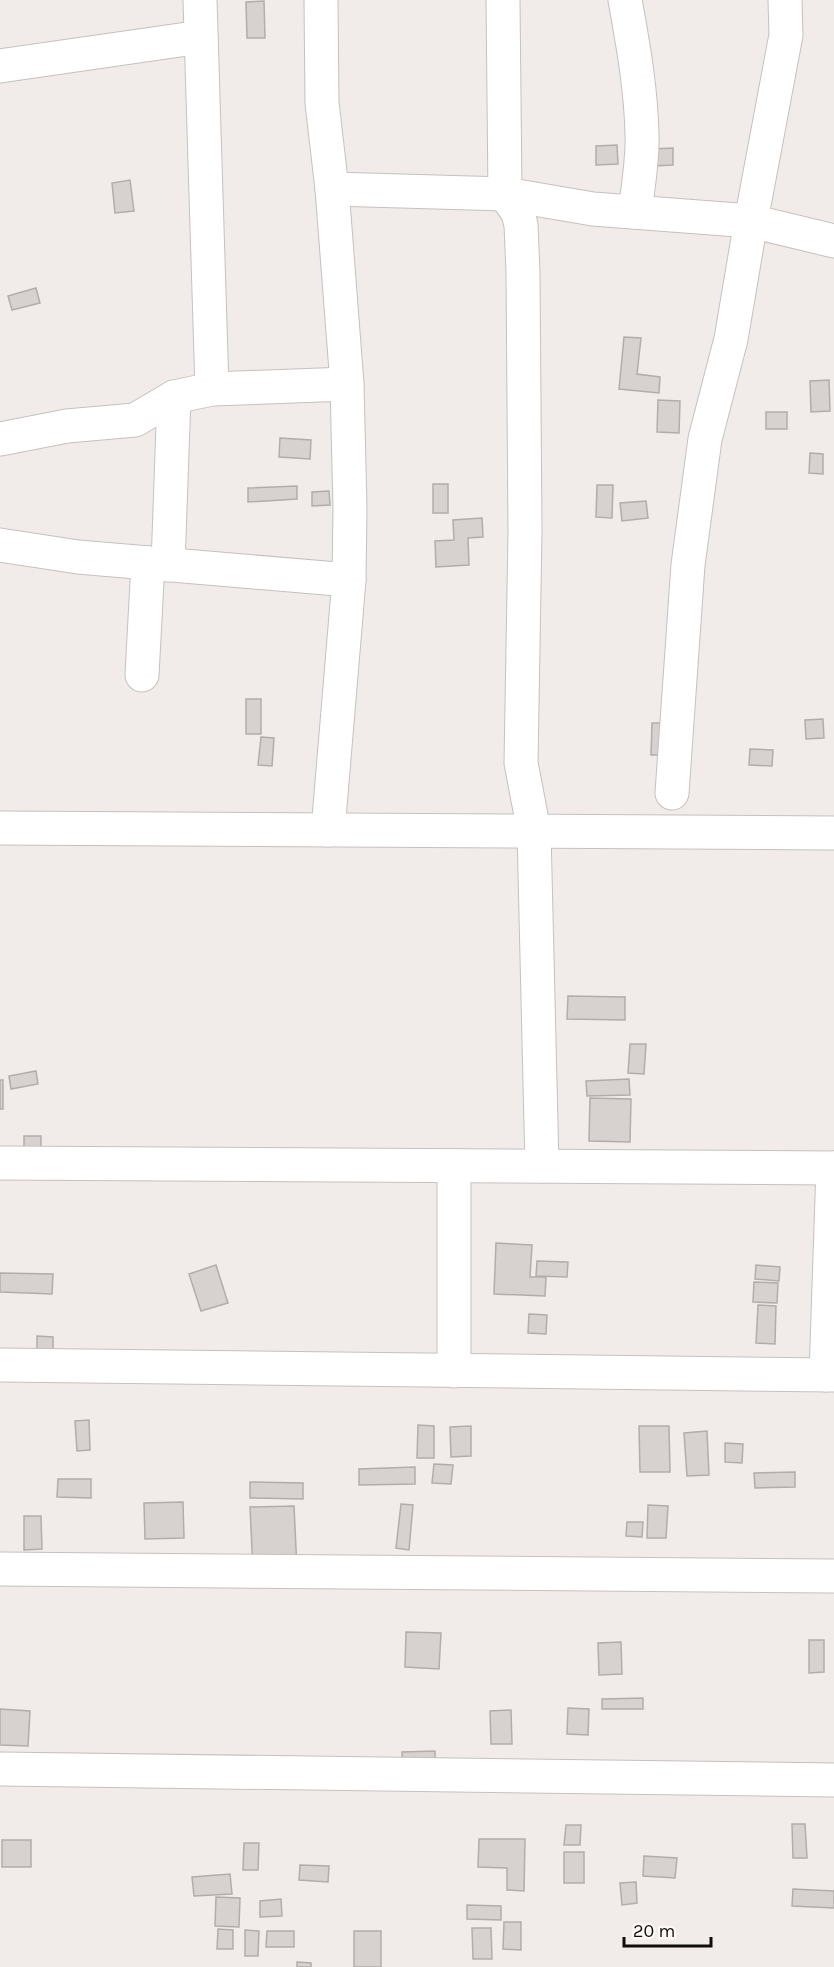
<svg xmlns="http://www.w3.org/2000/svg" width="834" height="1967" viewBox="0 0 834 1967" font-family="Karla,sans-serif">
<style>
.building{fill:#d7d2cf;stroke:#b2adaa;stroke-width:1.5}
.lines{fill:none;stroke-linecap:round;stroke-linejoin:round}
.minor-casing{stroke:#c6c1be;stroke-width:35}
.minor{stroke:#fff;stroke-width:33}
</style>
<rect width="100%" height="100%" fill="#f1ece9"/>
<g class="building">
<polygon points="264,1 265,38 247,38 246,2"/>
<polygon points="617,145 618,164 596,165 596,146"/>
<polygon points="673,148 673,165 653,166 652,149"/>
<polygon points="130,180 134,211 115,213 112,183"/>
<polygon points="36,288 40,303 12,310 8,296"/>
<polygon points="624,337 641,338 637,374 660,377 659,393 619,389"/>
<polygon points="829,380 830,411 811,412 810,381"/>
<polygon points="658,400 680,401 679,433 657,432"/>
<rect x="766" y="412" width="21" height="17"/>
<polygon points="280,438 311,440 310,459 279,457"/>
<polygon points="810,453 823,454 823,474 809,473"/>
<rect x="433" y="484" width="15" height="29"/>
<polygon points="597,485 613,485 612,518 596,517"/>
<polygon points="297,486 297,499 248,502 248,488"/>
<polygon points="329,491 330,505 312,506 312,492"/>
<polygon points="646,501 648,518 622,521 620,503"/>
<polygon points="482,518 483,537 468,538 469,565 436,567 435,541 454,540 453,520"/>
<rect x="246" y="699" width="15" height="35"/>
<polygon points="823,719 824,738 806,739 805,720"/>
<polygon points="652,723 667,723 666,755 651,755"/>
<polygon points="261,737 274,738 272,766 258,765"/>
<polygon points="750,749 773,750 772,766 749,765"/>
<polygon points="568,996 625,997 625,1020 567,1019"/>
<polygon points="630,1044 646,1044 644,1074 628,1073"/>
<polygon points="36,1071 38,1084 11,1089 9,1076"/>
<polygon points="629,1079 630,1095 587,1096 586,1081"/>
<rect x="0" y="1080" width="3" height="29"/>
<polygon points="590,1098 631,1099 630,1142 589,1141"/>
<rect x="24" y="1136" width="17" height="15"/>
<polygon points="496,1243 532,1245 530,1277 546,1277 545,1296 494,1294"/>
<polygon points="537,1261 568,1262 567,1277 536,1276"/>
<polygon points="216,1265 228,1303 201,1311 189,1274"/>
<polygon points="756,1265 780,1267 779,1281 755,1279"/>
<polygon points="0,1273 53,1274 52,1294 0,1292"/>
<polygon points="754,1282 778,1283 777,1303 753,1302"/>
<polygon points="758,1305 776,1306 775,1344 756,1343"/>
<polygon points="529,1314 547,1315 546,1334 528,1333"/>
<polygon points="37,1336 53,1337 53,1354 37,1353"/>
<polygon points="89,1420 90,1450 77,1451 75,1421"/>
<polygon points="418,1425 434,1426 434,1458 417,1458"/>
<polygon points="471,1426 471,1456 451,1457 450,1427"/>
<polygon points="639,1426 669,1426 670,1472 640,1472"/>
<polygon points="707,1431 709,1475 687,1476 684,1433"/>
<polygon points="725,1443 743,1444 742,1463 725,1462"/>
<polygon points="434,1464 453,1465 451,1484 432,1483"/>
<polygon points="415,1467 415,1484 359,1485 359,1469"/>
<polygon points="795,1472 795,1487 755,1488 754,1473"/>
<polygon points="58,1479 91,1479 91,1498 57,1497"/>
<polygon points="250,1482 303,1483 303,1499 250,1498"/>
<polygon points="183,1502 184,1538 145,1539 144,1503"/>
<polygon points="401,1504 413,1505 409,1550 396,1548"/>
<polygon points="648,1505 668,1506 666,1538 647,1538"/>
<polygon points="294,1506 297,1570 253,1571 250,1507"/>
<polygon points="24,1516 41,1516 42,1549 24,1550"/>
<polygon points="627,1522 643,1522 642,1537 626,1536"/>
<polygon points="406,1632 441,1633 439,1669 405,1667"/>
<polygon points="809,1640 824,1640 824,1672 809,1673"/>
<polygon points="621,1642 622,1674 599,1675 598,1643"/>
<polygon points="643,1698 643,1709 602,1709 602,1699"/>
<polygon points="568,1708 589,1709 588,1735 567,1734"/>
<polygon points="0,1709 30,1711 28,1746 0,1745"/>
<polygon points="511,1710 512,1744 491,1744 490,1711"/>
<polygon points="435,1751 435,1775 403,1776 402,1752"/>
<polygon points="792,1824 805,1824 807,1858 793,1858"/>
<polygon points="566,1825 581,1825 580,1845 564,1845"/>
<polygon points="479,1839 525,1839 524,1891 507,1890 507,1868 478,1867"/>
<rect x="2" y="1840" width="29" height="27"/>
<polygon points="244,1843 259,1843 258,1870 243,1870"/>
<rect x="564" y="1852" width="20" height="31"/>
<polygon points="644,1856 677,1858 675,1878 643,1876"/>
<polygon points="300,1865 329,1866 328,1882 299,1880"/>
<polygon points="230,1874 232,1894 194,1896 192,1877"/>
<polygon points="636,1882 637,1903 622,1905 620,1883"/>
<polygon points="793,1889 834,1891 834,1908 792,1906"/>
<polygon points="216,1897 240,1898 239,1927 215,1926"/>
<polygon points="281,1899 282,1916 260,1917 260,1901"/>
<polygon points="467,1905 501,1906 501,1920 467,1919"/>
<polygon points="504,1922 521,1922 521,1950 503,1949"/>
<polygon points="472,1928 491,1928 492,1959 473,1959"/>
<polygon points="218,1929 233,1930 233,1949 217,1949"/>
<polygon points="245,1930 259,1931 258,1956 245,1956"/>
<polygon points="267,1931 294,1931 294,1947 266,1947"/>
<rect x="354" y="1931" width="27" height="36"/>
<polygon points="297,1962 311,1963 311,1967 297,1967"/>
</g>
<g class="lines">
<defs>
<g id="minor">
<polyline points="321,0 322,103 332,189 347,384 350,508 349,580 328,830"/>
<polyline points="503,0 505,194 518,213 521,225 523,272 525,531 521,763 534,831 542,1166"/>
<path d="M 625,0 C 633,44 641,89 642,134 C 643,160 638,186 635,212"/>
<polyline points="0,66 201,37"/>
<polyline points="332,189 505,194 593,209 751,221 786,35 785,0"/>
<polyline points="212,389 347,384"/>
<polyline points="0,439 67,426 135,420 174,397"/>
<polyline points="0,545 78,557 349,580"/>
<polyline points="168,565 174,397 212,389 200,0"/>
<polyline points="142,675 148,563"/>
<polyline points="672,793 688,565 705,439 731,339 751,221 834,241"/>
<polyline points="0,828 834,833"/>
<polyline points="0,1163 834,1168"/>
<polyline points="454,1166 454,1371"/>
<polyline points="0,1365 834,1375"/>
<polyline points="826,1375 833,1168"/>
<polyline points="0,1569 834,1576"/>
<polyline points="0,1769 834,1780"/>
</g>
</defs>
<use href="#minor" class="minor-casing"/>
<use href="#minor" class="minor"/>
</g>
<path d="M624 1937v9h87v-9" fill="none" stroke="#0f0d0c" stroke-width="3"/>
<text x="633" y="1937" font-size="18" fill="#0f0d0c" stroke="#fef9f6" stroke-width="4.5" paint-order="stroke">20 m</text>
</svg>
